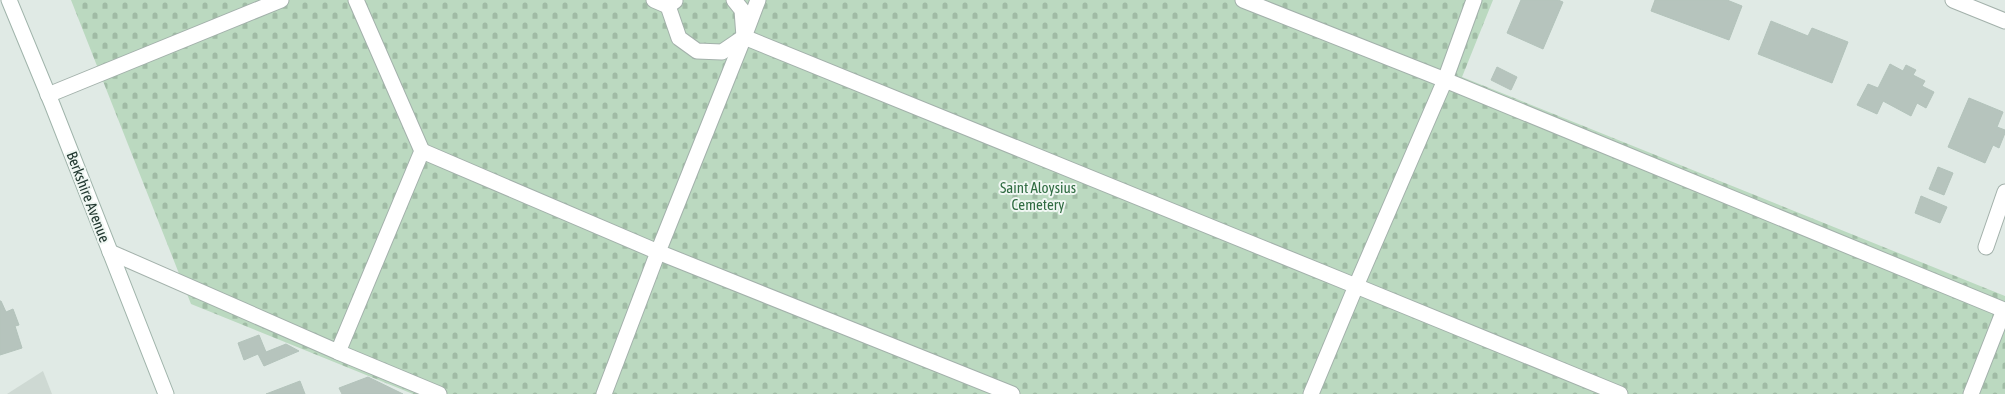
<svg xmlns="http://www.w3.org/2000/svg" width="2005" height="394" viewBox="0 0 2005 394" font-family="'Asap Condensed',sans-serif">
<style>
.built{fill:#ced9d3}
.cemetery{fill:url(#cemetery-stones)}
.building{fill:#b6c4bd;stroke:#b3c3bb}
.lines{fill:none;stroke-linecap:round;stroke-linejoin:round}
.service-casing{stroke:#a3b1ab;stroke-width:17}
.minor-casing{stroke:#a3b1ab;stroke-width:17}
.secondary-casing{stroke:#a0b4ab;stroke-width:17}
.service{stroke:#fff;stroke-width:15}
.minor{stroke:#fff;stroke-width:15}
.secondary{stroke:#fff;stroke-width:15}
.labels{text-anchor:middle;stroke-width:4;stroke-linejoin:round;paint-order:stroke}
.park-label{font-size:15px;fill:#306c42;stroke:#f0f7f3}
.street-label{font-size:15px;fill:#223931;stroke:#f0f7f3}
</style>
<defs>
<pattern id="cemetery-stones" width="16" height="16" patternUnits="userSpaceOnUse" patternTransform="scale(1.25)"><rect width="16" height="16" fill="#bbd9c0"/><path d="M2 7V4a2 2 0 0 1 4 0v3zM10 15v-3a2 2 0 0 1 4 0v3z" fill="#a0bba5"/></pattern>
</defs>
<rect width="100%" height="100%" fill="#e0eae5"/>
<polygon class="built" points="43,371 52,394 7,394"/>
<polygon class="cemetery" points="71,0 1493,0 1462,77 2005,296 2005,394 413,394 191,304"/>
<g class="building">
<polygon points="1521,0 1558,0 1563,2 1543,49 1507,33"/>
<polygon points="1655,0 1727,0 1742,6 1729,40 1651,11"/>
<polygon points="1771,21 1808,36 1812,28 1848,42 1832,83 1758,54"/>
<polygon points="1890,64 1903,71 1906,65 1916,70 1913,75 1925,81 1922,86 1934,92 1926,108 1917,103 1911,116 1883,101 1877,114 1857,105 1868,84 1878,88"/>
<polygon points="1497,67 1517,77 1511,90 1491,80"/>
<polygon points="1969,98 2003,112 1997,127 2005,130 2005,133 1999,148 1993,145 1985,163 1948,147"/>
<polygon points="1938,167 1953,173 1944,195 1929,189"/>
<polygon points="1921,196 1947,207 1940,223 1915,213"/>
<polygon points="0,301 1,301 6,312 13,309 19,325 15,326 22,348 0,355"/>
<polygon points="259,335 266,352 286,344 299,351 264,366 258,354 244,360 238,343"/>
<polygon points="368,377 403,394 342,394 339,388"/>
<polygon points="300,381 305,394 266,394"/>
</g>
<g class="lines">
<defs>
<g id="service">
<polyline points="654,0 668,6 675,1"/>
<polyline points="734,0 742,10 744,37 758,0"/>
<polyline points="1243,0 1445,80 2004,310 1971,394"/>
<polyline points="1474,0 1445,80 1356,286 1620,394"/>
<polyline points="668,6 679,38 697,51 722,52 744,37"/>
<polyline points="744,37 1356,286 1311,394"/>
<polyline points="744,37 658,252 1012,394"/>
<polyline points="48,95 281,0"/>
<polyline points="422,151 658,252 604,394"/>
<polyline points="1986,247 2005,192"/>
<polyline points="110,252 338,352 422,151 356,0"/>
<polyline points="338,352 439,394"/>
</g>
<polyline id="minor" points="1953,0 2005,21"/>
<polyline id="secondary" points="9,0 52,104 166,394"/>
</defs>
<use href="#service" class="service-casing"/>
<use href="#minor" class="minor-casing"/>
<use href="#secondary" class="secondary-casing"/>
<use href="#service" class="service"/>
<use href="#minor" class="minor"/>
<use href="#secondary" class="secondary"/>
</g>
<g class="labels">
<g class="park-label">
<text x="1038" y="193">Saint Aloysius<tspan x="1038" dy="17">Cemetery</tspan></text>
</g>
<g class="street-label">
<text transform="translate(88 197) rotate(69)" y="5">Berkshire Avenue</text>
</g>
</g>
</svg>
